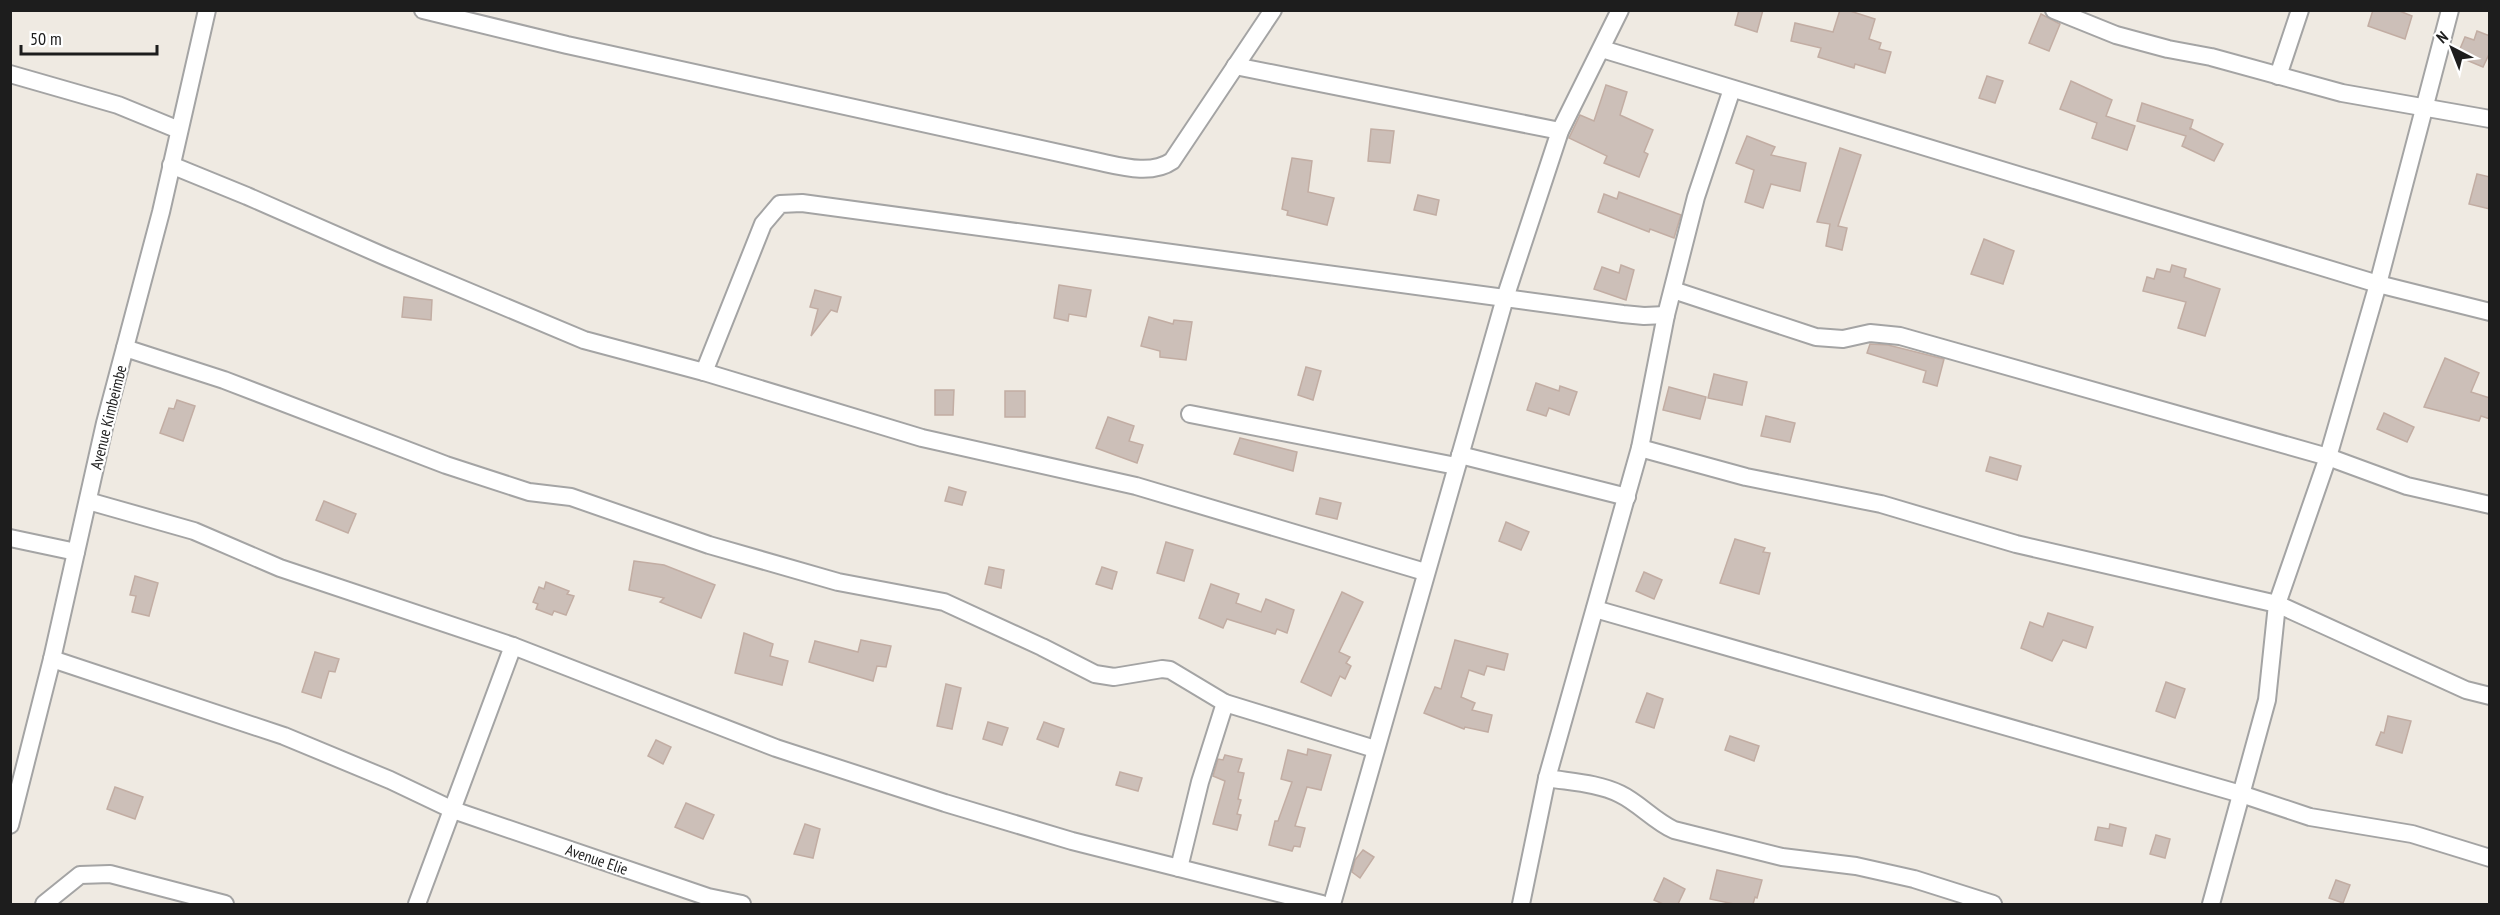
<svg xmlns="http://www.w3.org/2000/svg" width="2500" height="915" viewBox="0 0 2500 915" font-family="'PT Sans Narrow',sans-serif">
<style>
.building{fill:#ccbfb8;stroke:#c2ada3;stroke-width:1.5}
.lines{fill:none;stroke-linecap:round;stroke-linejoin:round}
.street-casing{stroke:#a4a4a4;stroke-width:20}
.street{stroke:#fff;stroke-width:16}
.labels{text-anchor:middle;stroke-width:4.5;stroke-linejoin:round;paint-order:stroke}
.street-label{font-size:16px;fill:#1d1d1d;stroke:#fff}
</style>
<rect width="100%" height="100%" fill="#efeae2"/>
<g class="building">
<polygon points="1739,10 1763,10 1757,32 1735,25"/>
<polygon points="1840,10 1847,10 1875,19 1869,39 1881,43 1879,49 1891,52 1885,73 1855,64 1854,68 1818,57 1821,48 1791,41 1795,23 1833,32"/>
<polygon points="2373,10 2397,10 2412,16 2405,39 2368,26"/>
<polygon points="2041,14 2060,24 2049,51 2029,43"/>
<polygon points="2477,31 2490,36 2490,52 2483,67 2457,56 2465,37 2474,40"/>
<polygon points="1987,76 2003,81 1995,103 1979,98"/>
<polygon points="2071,81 2112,100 2106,116 2135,126 2127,150 2092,138 2097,123 2060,109"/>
<polygon points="1606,85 1627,92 1620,115 1653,130 1644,152 1648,154 1639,177 1604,163 1607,156 1569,138 1580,115 1594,121"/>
<polygon points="2142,103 2193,120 2190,130 2190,128 2223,144 2214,161 2182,146 2186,136 2137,121"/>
<polygon points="1371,129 1394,131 1390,163 1368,161"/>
<polygon points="1747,136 1775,147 1771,155 1806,163 1800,191 1771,184 1763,208 1745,202 1754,170 1736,163"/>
<polygon points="1840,148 1861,155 1838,226 1847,228 1842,250 1826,246 1830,224 1817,222"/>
<polygon points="1292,158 1312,161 1308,192 1334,198 1327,225 1287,215 1288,211 1282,209"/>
<polygon points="2477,174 2490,177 2490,209 2469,204"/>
<polygon points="1619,192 1681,215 1674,238 1650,229 1649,232 1598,212 1604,194 1617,199"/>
<polygon points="1418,195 1439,200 1436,215 1414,210"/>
<polygon points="1984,239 2014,251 2003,284 1971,274"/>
<polygon points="1621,265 1634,270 1626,300 1594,289 1602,267 1619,273"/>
<polygon points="2172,265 2186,269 2184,277 2220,289 2205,336 2178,328 2186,302 2143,291 2147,277 2154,279 2157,269 2170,272"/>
<polygon points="1059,285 1091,290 1086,317 1069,314 1068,321 1054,318"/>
<polygon points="815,290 841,297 837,312 831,310 811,336 818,309 810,307"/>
<polygon points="404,297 432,300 431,320 402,317"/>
<polygon points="1149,317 1173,324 1174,320 1192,322 1186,360 1160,357 1160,351 1141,346"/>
<polygon points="1870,344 1888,345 1944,359 1937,386 1923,382 1926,371 1867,353"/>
<polygon points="2445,358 2479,373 2471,392 2490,398 2490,419 2481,416 2479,421 2424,407"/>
<polygon points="1306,367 1321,371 1313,400 1298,395"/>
<polygon points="1714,374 1747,382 1742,405 1708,398"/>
<polygon points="1536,383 1559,391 1560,386 1577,392 1569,415 1549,408 1546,416 1527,410"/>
<polygon points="1669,387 1706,397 1700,419 1663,410"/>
<polygon points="935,390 954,390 953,415 935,415"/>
<rect x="1005" y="391" width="20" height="26"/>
<polygon points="177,400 195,406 183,441 160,433 169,408 174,409"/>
<polygon points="2384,413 2414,427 2407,442 2377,429"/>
<polygon points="1766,416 1795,423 1790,442 1761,436"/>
<polygon points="1108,417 1134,426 1129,441 1143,445 1137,463 1096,448"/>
<polygon points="1240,438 1297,452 1293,471 1234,454"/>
<polygon points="1990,457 2021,466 2017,480 1986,471"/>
<polygon points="949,487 966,492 962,505 945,501"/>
<polygon points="1320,498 1341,503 1337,519 1316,514"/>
<polygon points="324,501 356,514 348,533 316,520"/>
<polygon points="1506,522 1529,532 1521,550 1499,541"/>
<polygon points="1735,539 1765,548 1763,552 1770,553 1759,594 1720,583"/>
<polygon points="1166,542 1193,550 1184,581 1157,573"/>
<polygon points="634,561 664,565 715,585 701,618 660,602 664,598 629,590"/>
<polygon points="989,567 1004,570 1001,588 985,584"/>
<polygon points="1102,567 1117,572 1112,589 1096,584"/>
<polygon points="1644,572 1662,580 1654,599 1636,591"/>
<polygon points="135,576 158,583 149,616 132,612 136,596 130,595"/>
<polygon points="546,582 569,591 567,594 574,596 566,615 554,611 552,615 536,609 538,604 533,602 539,587 544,589"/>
<polygon points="1211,584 1239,594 1236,603 1261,612 1266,599 1294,610 1287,633 1277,629 1275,634 1227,619 1223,628 1199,618"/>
<polygon points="1342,592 1363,602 1339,652 1350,657 1346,663 1351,666 1345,679 1340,676 1331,696 1301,682"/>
<polygon points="2048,613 2093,627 2086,648 2063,640 2052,661 2021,648 2030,622 2043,627"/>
<polygon points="744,633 773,644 770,656 788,661 782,685 735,673"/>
<polygon points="861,640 891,646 886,667 877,666 873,681 809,662 815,641 858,652"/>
<polygon points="1455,640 1508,654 1504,670 1487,666 1484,675 1469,670 1461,697 1475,703 1472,710 1492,715 1488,732 1465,727 1464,729 1424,713 1435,687 1441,689"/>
<polygon points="315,652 339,659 335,672 329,671 321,698 302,692"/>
<polygon points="2166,682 2185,689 2175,718 2156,711"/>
<polygon points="946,684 961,688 952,729 937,726"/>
<polygon points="1647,693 1663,699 1654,728 1636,722"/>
<polygon points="2388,716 2411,721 2402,753 2376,745 2381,732 2384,733"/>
<polygon points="988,722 1008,728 1002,745 983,739"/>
<polygon points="1044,722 1064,729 1058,747 1037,739"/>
<polygon points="1730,736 1759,746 1754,761 1725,750"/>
<polygon points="656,740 671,747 663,764 648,756"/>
<polygon points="1308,749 1331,755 1321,790 1307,787 1295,826 1305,828 1300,847 1294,846 1292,851 1269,845 1275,821 1278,821 1292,782 1281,779 1288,750 1307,755"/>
<polygon points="1225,755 1242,759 1238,772 1244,773 1238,799 1241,800 1237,814 1241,815 1237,830 1213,824 1225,781 1213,776 1218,759 1223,760"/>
<polygon points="1120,772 1142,778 1138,791 1116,785"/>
<polygon points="115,787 143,797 135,819 107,809"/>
<polygon points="686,803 714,815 703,839 675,827"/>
<polygon points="805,824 820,829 813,858 794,854"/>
<polygon points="2110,824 2126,828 2122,846 2095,840 2098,827 2109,829"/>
<polygon points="2156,835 2170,839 2165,858 2150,854"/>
<polygon points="1363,850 1374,857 1360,878 1352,872 1355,860"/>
<polygon points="1717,870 1762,880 1757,898 1755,897 1753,904 1734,904 1710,899"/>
<polygon points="1664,878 1685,889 1678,904 1663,904 1654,900"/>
<polygon points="2336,880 2350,885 2343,903 2329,898"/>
</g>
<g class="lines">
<defs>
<g id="street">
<path d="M 423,10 L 567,45 L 1100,162 C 1123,167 1152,175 1172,161 L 1273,10"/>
<polyline points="2054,10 2116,35 2168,49 2211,57 2342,93 2490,119"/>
<polyline points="1602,49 2378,284 2490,312"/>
<polyline points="1235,66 1560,131"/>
<polyline points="10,74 118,105 179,130"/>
<polyline points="2278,76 2300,10"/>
<polyline points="171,165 247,196 386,257 584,340 704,372 922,438 1136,486 1425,572"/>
<polyline points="1673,290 1816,337 1843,339 1870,333 1900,336 2328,457 2407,486 2490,505"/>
<polyline points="125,348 224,380 446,465 529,492 571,497 709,545 838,582 944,602 1042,647 1095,674 1114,677 1162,669 1170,670 1225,703"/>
<polyline points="704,372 763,224 780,204 802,203 1623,314 1644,316 1666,315"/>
<polyline points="1190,414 1456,466"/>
<polyline points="1640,448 1746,477 1881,504 2016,544 2277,604 2466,690 2490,696"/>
<polyline points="1460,455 1627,497"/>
<polyline points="88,501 194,531 280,568 513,646 776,748 945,803 1072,841 1179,868"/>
<polyline points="10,538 76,552"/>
<polyline points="1595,609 2241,794 2310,817 2412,834 2490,858"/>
<polyline points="52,659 284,736 390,780 453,810 708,897 742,904"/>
<path d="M 1547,778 C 1570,782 1598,783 1620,794 C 1639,803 1654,821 1674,830 L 1782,857 L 1856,866 L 1914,879 L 1993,904"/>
<polyline points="10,825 52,659 105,423 161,212 207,10"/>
<polyline points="44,904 80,875 110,874 225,904"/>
<polyline points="417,904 513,646"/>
<polyline points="1322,904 1179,868 1200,782 1225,703 1375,749"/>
<polyline points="1332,904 1505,298 1560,131 1620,10"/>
<polyline points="1521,904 1547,778 1640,448 1666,315 1696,197 1732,89"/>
<polyline points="2211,904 2267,700 2277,604 2328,457 2378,284 2450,10"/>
</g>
</defs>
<use href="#street" class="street-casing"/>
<use href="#street" class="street"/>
</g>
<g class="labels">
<g class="street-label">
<text transform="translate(108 417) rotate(-76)" y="6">Avenue Kimbeimbe</text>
<text transform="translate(597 859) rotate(19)" y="6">Avenue Elie</text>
</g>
</g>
<rect width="2500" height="915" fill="none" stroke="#1d1d1d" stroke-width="24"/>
<g transform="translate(2452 48) rotate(318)" stroke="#ffffff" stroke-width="4.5" paint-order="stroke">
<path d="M0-4.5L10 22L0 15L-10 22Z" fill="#1d1d1d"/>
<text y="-9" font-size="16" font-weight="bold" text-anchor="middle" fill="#1d1d1d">N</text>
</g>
<path d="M21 45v9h136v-9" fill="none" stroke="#1d1d1d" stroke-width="3"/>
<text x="30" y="45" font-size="18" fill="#1d1d1d" stroke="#ffffff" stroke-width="4.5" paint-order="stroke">50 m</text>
</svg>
